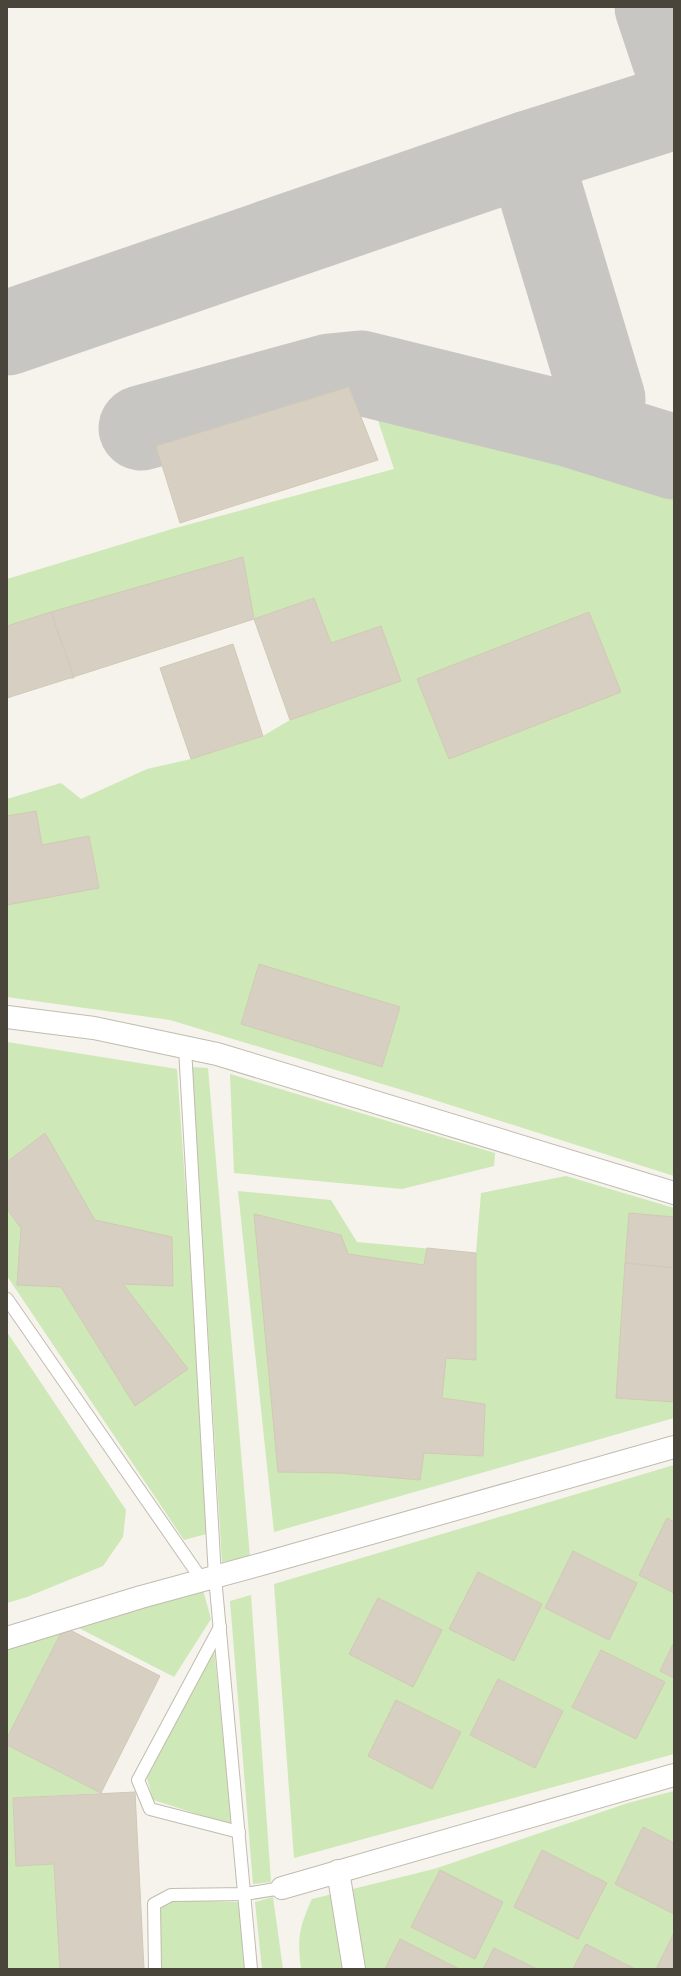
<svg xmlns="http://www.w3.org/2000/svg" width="681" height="1976" viewBox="0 0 681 1976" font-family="'Exo 2',sans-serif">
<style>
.green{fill:#cee8b7}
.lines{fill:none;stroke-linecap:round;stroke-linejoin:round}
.taxiway{stroke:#c8c6c3;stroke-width:85}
.building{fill:#d7d0c2;stroke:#d1c9b5}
.service-casing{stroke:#c1bcaf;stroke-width:14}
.minor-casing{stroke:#c1bcaf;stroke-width:24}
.service{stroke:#fff;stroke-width:12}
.minor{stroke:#fff;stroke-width:22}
</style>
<rect width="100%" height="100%" fill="#f5f3ec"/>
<g class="green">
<polygon points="366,384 674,468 674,1176 422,1096 170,1020 7,997 7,799 61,783 81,799 147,769 191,759 263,736 290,720 401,681 381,626 331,643 314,598 254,619 243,557 7,626 7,579 172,529 394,469"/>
<polygon points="7,1042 177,1069 210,1533 184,1540 7,1276"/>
<polygon points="192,1067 208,1068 250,1557 222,1562"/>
<polygon points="230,1074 495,1153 494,1166 402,1189 234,1173"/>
<polygon points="566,1176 674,1208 674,1418 274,1532 238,1191 331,1200 357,1242 476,1253 481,1193"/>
<polygon points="7,1332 126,1510 123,1537 103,1566 27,1597 7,1603"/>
<polygon points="674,1465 674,1754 294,1858 274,1584"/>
<polygon points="203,1590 211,1619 174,1677 73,1625"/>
<polygon points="251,1595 271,1882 253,1884 230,1601"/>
<polygon points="64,1627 7,1738 7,1646"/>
<polygon points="214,1648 232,1825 153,1800 147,1778"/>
<polygon points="7,1745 101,1793 13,1798 16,1865 54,1864 60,1969 7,1969"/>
<path d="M 674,1791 L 674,1969 L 301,1969 C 297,1939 299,1927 312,1899 L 434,1869 L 628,1803 Z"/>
<polygon points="273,1897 283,1969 262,1969 255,1902"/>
<polygon points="171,1900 238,1902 246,1969 159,1969 159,1909"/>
</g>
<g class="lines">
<g class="taxiway">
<polyline points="657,7 674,58"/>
<polyline points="529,153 603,399"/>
<polyline points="7,333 529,153 674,107"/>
<polyline points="141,428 330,376 361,373 568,424 674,457"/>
</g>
</g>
<g class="building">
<polygon points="349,387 378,460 180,523 156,446"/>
<polygon points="243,557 254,619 70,678 51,612"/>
<polygon points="314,598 331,643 381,626 401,681 290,720 254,619"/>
<polygon points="51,612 74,678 70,678 7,698 7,626"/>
<polygon points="589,612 621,692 449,759 417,679"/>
<polygon points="233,644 263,736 191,759 160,668"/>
<polygon points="36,811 42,845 89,836 99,888 7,905 7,816"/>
<polygon points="259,964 400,1007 382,1067 241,1024"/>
<polygon points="45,1133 95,1220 172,1237 173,1286 123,1284 188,1369 135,1406 61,1287 17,1285 21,1228 7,1209 7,1162"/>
<polygon points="629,1213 674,1217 674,1268 625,1263"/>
<polygon points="254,1214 341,1235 348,1254 424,1265 427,1248 476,1253 476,1360 446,1358 442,1398 485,1404 483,1456 424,1453 420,1480 339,1473 278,1472"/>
<polygon points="625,1263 674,1268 674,1402 616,1398"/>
<polygon points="667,1518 674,1522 674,1593 639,1575"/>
<polygon points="573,1551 637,1583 609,1640 545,1608"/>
<polygon points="478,1572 542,1604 514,1661 449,1629"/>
<polygon points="378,1598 442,1630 413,1687 349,1654"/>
<polygon points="64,1627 160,1676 101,1793 7,1745 7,1738"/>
<polygon points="674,1642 674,1678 660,1671"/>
<polygon points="601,1650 665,1682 636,1739 572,1707"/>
<polygon points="498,1679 563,1711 535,1768 470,1735"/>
<polygon points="396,1700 461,1732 432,1789 368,1756"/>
<polygon points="135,1792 144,1969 60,1969 54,1864 16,1866 13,1798"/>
<polygon points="643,1827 674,1843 674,1914 615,1884"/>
<polygon points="542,1850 607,1883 578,1939 514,1907"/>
<polygon points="440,1870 503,1902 475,1959 411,1927"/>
<polygon points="674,1933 674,1969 656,1969"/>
<polygon points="400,1939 459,1969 385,1969"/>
<polygon points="586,1944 635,1969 573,1969"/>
<polygon points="494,1948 537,1969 483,1969"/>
</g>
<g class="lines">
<defs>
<g id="service">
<polyline points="185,1048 215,1577 251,1969"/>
<polyline points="7,1299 202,1580"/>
<polyline points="220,1627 138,1780 150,1809 239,1832"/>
<polyline points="155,1969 154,1904 171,1895 245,1894 282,1888"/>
</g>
<g id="minor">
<polyline points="7,1017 94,1028 217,1054 674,1193"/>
<polyline points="7,1638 141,1597 262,1564 674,1447"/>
<polyline points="338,1871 354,1969"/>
<polyline points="282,1888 674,1775"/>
</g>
</defs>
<use href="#service" class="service-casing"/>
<use href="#minor" class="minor-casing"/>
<use href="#service" class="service"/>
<use href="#minor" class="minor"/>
</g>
<rect width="681" height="1976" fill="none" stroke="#4a453a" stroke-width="16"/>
</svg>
